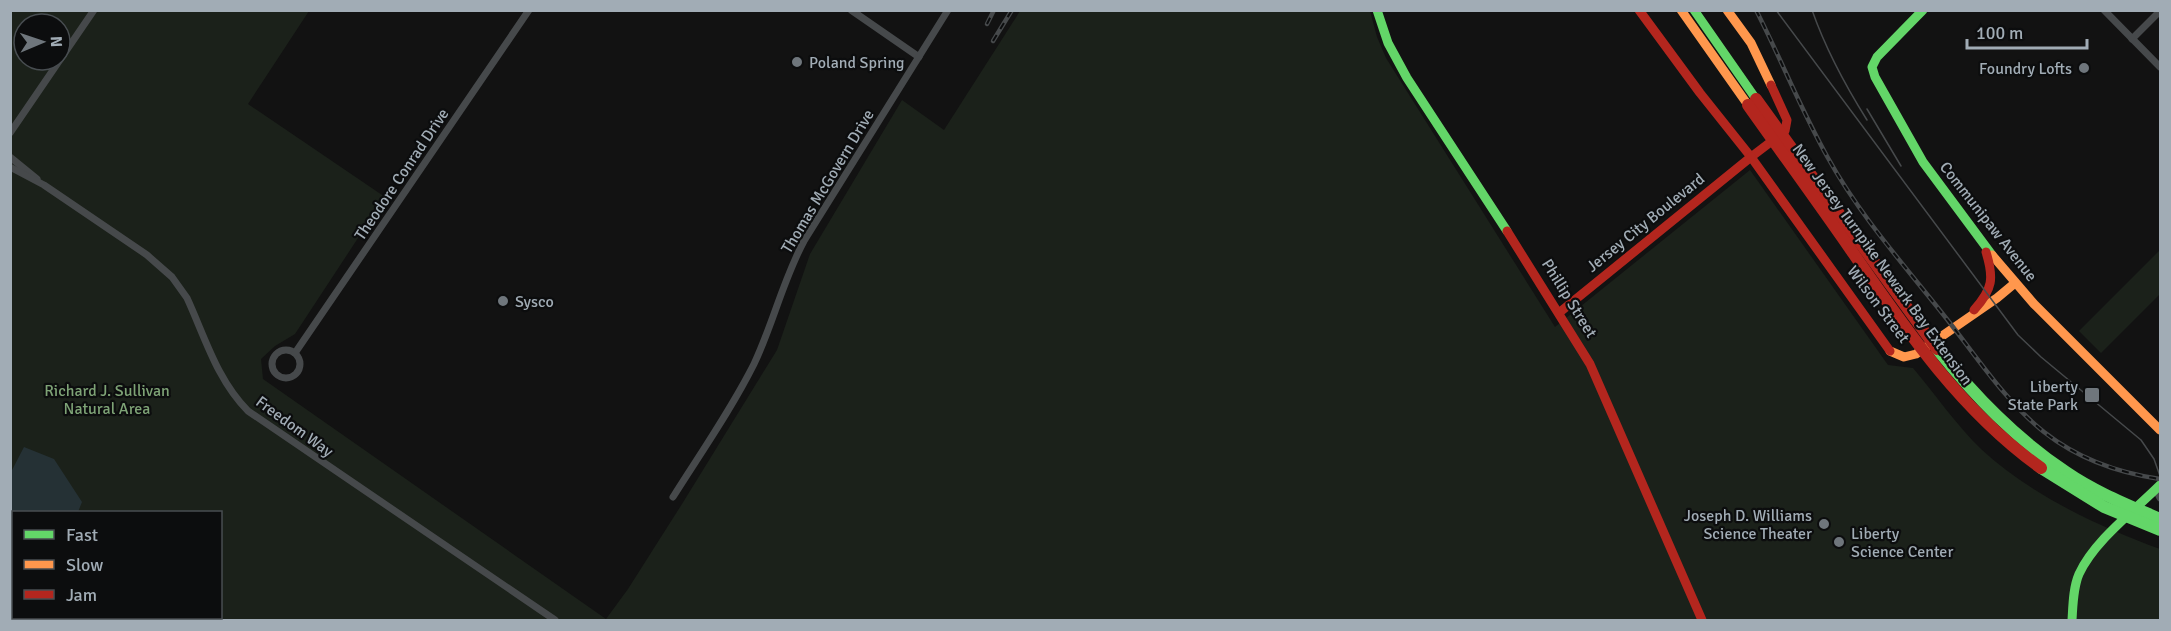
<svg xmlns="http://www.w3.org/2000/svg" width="2171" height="631" viewBox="0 0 2171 631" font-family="Signika,sans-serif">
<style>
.green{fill:#1b211a;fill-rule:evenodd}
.water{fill:#253135}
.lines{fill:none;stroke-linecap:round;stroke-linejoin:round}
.street{stroke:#46494b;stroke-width:7}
.fast{stroke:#63d668;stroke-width:9}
.slow{stroke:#ff974d;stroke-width:9}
.jam{stroke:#b3261e;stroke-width:9}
.tram{stroke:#46494b;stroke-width:1.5}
.rail-casing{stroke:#46494b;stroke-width:4.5}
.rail{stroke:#0c0d0e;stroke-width:2;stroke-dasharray:7;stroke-linecap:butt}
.fast-bridge{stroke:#63d668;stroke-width:12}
.jam-bridge{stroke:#b3261e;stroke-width:12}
.poi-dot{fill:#6f767c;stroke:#0c0d0e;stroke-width:2}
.labels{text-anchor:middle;stroke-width:4.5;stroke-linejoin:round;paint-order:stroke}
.poi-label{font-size:16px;fill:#a1acb5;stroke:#0c0d0e;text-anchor:start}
.street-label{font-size:16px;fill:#a1acb5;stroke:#0c0d0e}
.park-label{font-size:16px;fill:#7ea376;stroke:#0c0d0e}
</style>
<rect width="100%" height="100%" fill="#121212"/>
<g class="green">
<path d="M 11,11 L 309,11 L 248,104 L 385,197 L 295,334 L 275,346 L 261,359 L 263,379 L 606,619 L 628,589 L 682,504 L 777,350 L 810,254 L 902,100 L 944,130 L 1020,11 L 1370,11 L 1377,37 L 1386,58 L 1555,327 L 1750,170 L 1888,365 L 1913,368 C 1934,393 1958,427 1981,449 C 2031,495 2097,526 2160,549 L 2160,620 L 48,620 L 45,618 L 220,618 L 220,512 L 72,512 L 11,484 ZM 24,24 L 60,24 L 60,60 L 24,60 Z"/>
<polygon points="2160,250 2160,294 2101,353 2079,331"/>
</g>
<polygon class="water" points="24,447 54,459 82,502 78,512 14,512 14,618 69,618 72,620 11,620 11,472"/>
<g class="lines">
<g class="street">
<polyline points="851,10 919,57"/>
<polyline points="2104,10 2160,67"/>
<polyline points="2132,39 2160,11"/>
<polyline points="10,133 94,10"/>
<polyline points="10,157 37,179"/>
<path d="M 10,167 L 44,185 L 147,255 L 172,277 L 187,298 C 205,337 217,380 248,411 L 555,620"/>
<circle cx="286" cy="364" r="14"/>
<polyline points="295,353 529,10"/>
<polyline points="2156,490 2160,498"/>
<path d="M 673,497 C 700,454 731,410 754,364 C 773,324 783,280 804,241 L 948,10"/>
</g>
<g class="fast">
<polyline points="1377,10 1388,43 1407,78 1507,231"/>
<polyline points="1694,10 1756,99"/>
<polyline points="1923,10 1877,57 1872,67 1875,77 1923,162 1992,255"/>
<path d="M 2072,620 C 2073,605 2073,588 2079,574 C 2094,541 2134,511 2160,485"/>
</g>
<g class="slow">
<polyline points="1681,10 1748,105"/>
<polyline points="1727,10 1751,43 1771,85"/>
<polyline points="1992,255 2034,304 2160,430"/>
<polyline points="1890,351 1904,357 1916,354 1997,298 2015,283"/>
</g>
<g class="jam">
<polyline points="1639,10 1700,93 1751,157 1785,131 1787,120 1771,85"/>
<polyline points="1507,231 1590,364 1702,620"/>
<path d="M 1974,310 C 1993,289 1994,278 1986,252"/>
<polyline points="1560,312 1751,157 1890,351"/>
</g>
<g class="tram">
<polyline points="1776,10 2018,335 2041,357 2141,440 2154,459 2160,476"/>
<path d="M 1812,10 C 1826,50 1845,85 1867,120"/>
<polyline points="1867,109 1901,166"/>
</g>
<defs>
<g id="rail">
<path d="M 1756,10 C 1781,59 1801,110 1828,158 C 1860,216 1905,266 1946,318 C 1977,357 2005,401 2044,432 C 2077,458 2119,473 2160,479"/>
<polyline points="987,24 994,10"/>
<polyline points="993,41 1012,10"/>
</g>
</defs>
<use href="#rail" class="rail-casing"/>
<use href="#rail" class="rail"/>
<g class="fast-bridge">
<path d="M 1937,349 C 1975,396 2015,438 2066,472 C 2095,492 2128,505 2160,519"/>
<polyline points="2041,468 2104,507 2160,530"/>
</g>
<g class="jam-bridge">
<polyline points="1756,99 1937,349"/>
<path d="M 1748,105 C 1782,153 1817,201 1851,250 C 1906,330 1961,411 2041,468"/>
</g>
</g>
<g class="poi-dot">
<circle cx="797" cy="62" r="6"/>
<circle cx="2084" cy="68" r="6"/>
<circle cx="503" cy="301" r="6"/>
<rect x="2084" y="387" width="16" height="16" rx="3"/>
<circle cx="1824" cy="524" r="6"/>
<circle cx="1839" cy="542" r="6"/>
</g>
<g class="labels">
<g class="poi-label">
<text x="809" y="68">Poland Spring</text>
<text x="2072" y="74" text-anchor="end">Foundry Lofts</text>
<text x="515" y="307">Sysco</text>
<text x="2078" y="392" text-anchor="end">Liberty<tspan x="2078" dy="18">State Park</tspan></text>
<text x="1812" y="521" text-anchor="end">Joseph D. Williams<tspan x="1812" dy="18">Science Theater</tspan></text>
<text x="1851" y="539">Liberty<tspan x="1851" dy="18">Science Center</tspan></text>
</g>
<g class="street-label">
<text transform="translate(401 174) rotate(-56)" y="6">Theodore Conrad Drive</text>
<text transform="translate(827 181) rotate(-59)" y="6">Thomas McGovern Drive</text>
<text transform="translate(1989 221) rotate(52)" y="6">Communipaw Avenue</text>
<text transform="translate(1645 222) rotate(-39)" y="6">Jersey City Boulevard</text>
<text transform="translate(1883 264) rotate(54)" y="6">New Jersey Turnpike Newark Bay Extension</text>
<text transform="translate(1570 298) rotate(58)" y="6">Phillip Street</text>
<text transform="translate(1879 304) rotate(53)" y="6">Wilson Street</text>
<text transform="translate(295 426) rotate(36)" y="6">Freedom Way</text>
</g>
<g class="park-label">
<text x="107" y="396">Richard J. Sullivan<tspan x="107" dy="18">Natural Area</tspan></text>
</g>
</g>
<rect width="2171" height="631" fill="none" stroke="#a1acb5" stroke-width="24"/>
<rect x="12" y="511" width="210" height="108" fill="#0c0d0e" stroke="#484d51" stroke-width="1.5"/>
<rect x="24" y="530" width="30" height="9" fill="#63d668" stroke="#484d51" stroke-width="1.5"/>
<text x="66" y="541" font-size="18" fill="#a1acb5">Fast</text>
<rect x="24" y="560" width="30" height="9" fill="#ff974d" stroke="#484d51" stroke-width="1.5"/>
<text x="66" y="571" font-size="18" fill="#a1acb5">Slow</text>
<rect x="24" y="590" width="30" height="9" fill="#b3261e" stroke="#484d51" stroke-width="1.5"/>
<text x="66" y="601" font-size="18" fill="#a1acb5">Jam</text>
<g transform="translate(42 42) rotate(88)"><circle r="28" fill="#0c0d0e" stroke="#484d51" stroke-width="1.5"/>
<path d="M0-4.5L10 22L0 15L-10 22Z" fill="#6f767c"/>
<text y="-9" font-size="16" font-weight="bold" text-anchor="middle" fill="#a1acb5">N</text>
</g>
<path d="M1967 39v9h120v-9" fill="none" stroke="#a1acb5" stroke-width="3"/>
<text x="1976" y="39" font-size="18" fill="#a1acb5" stroke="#0c0d0e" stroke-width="4.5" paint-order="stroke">100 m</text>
</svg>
